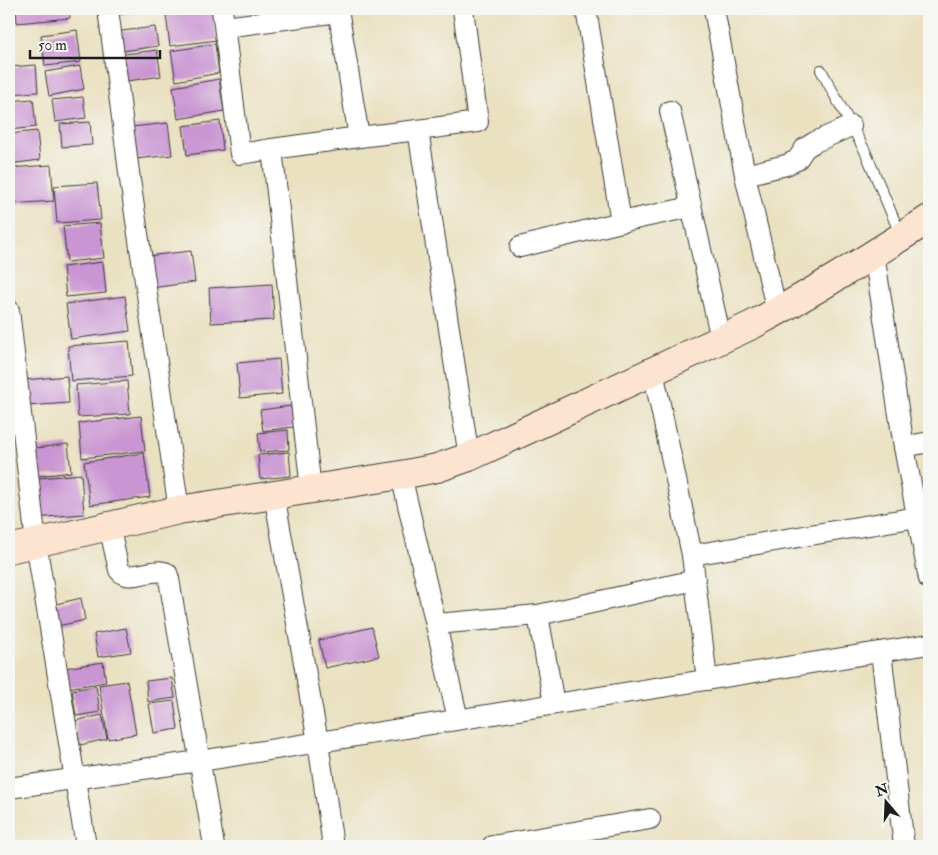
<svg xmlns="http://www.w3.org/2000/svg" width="938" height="855" viewBox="0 0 938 855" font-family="'IM FELL Double Pica',serif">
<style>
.building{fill:#c995d2}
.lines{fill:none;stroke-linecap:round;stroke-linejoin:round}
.lane-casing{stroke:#3b3a35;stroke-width:12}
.street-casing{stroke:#3b3a35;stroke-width:22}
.secondary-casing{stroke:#3b3a35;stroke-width:30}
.lane{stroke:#fff;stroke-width:10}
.street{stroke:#fff;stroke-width:20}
.secondary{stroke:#fde4d1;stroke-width:28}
</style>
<rect width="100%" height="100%" fill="#f6f6f2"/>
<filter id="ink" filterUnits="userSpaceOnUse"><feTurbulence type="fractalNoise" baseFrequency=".02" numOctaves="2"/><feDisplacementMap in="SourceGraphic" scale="10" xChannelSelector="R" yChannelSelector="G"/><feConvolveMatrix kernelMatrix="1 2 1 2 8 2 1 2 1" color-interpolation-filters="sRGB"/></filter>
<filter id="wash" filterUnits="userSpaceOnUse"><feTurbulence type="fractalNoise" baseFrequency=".0096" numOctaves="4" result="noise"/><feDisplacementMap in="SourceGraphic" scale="20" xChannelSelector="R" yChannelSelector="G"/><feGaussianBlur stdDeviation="1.12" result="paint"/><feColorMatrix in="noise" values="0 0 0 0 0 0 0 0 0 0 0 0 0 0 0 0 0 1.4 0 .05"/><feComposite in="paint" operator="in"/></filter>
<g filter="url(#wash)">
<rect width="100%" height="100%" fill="#eae1c1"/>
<g id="blocks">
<g class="building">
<polygon points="16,9 69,9 70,18 17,23"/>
<polygon points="117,9 146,9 147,10 117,15"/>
<polygon points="213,9 217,40 170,46 166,15"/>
<polygon points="155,27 158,46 116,52 114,32"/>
<polygon points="77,30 81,62 45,66 41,35"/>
<polygon points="215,44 219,73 176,81 171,51"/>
<polygon points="157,50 161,76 121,82 118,55"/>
<polygon points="36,65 38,92 9,94 9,67"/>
<polygon points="80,66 84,89 49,96 45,72"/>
<polygon points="219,79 224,111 178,119 173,87"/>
<polygon points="83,97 86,118 55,122 52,100"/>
<polygon points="33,99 36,127 9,130 9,101"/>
<polygon points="220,121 223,150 187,155 183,126"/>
<polygon points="90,122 92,145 62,147 60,124"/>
<polygon points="168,123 172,155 136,159 132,127"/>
<polygon points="37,131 40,160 9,164 9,134"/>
<polygon points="51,165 54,201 9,204 9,168"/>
<polygon points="97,183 101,220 57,223 54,186"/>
<polygon points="100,223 104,258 67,262 63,226"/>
<polygon points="191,251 195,282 151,288 147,256"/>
<polygon points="103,262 106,293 66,297 63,267"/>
<polygon points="272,284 274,320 211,323 209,288"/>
<polygon points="125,296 130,331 71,339 66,304"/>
<polygon points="129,341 132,376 71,381 68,346"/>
<polygon points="279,359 282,394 240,398 237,363"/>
<polygon points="67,376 69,403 27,406 25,380"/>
<polygon points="127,381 130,414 78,417 76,385"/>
<polygon points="291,406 294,427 263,431 260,410"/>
<polygon points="141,416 145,451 82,458 79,423"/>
<polygon points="288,430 289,450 260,452 258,433"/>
<polygon points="68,444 71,472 32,477 28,449"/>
<polygon points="289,452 291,476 260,479 258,455"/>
<polygon points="144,453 150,497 90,505 84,462"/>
<polygon points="81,474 84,514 34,518 31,479"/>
<polygon points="81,598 85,620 53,627 48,606"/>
<polygon points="372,627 379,656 325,668 319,640"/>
<polygon points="126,628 131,652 98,657 94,634"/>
<polygon points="103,662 106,682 68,688 65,668"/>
<polygon points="172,678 175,698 148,702 146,681"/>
<polygon points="127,681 136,734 108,739 99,685"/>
<polygon points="96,686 100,712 76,716 72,690"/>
<polygon points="174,701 178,729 154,733 149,704"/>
<polygon points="102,715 107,739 80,745 75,721"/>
</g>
</g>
</g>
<g filter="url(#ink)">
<use href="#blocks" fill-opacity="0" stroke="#3b3a35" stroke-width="1"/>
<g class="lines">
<defs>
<polyline id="lane" points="821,70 865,151 901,236"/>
<g id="street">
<polyline points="108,9 130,180 179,510"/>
<polyline points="222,9 240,154 272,149"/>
<polyline points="338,9 359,137 418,130 469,457"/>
<polyline points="714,9 745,175 777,312"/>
<polyline points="225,27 339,12"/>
<polyline points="670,111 721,339"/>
<polyline points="418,130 478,122 463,9"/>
<polyline points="745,175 786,165 797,160 805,148 815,142 851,126"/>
<polyline points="621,222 691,207"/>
<polyline points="520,247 621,222 586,9"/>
<polyline points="874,254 904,447 929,579"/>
<polyline points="9,310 36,543 86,846"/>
<polyline points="653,371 692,555"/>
<polyline points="904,447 929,442"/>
<polyline points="401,475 458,719"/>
<polyline points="311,489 272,149 359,137"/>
<polyline points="274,494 318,742 333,846"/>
<path d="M 109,526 L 119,570 C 128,584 153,566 167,573 L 169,579 L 214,846"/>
<polyline points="436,624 538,615"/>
<polyline points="881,652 904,846"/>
<polyline points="707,680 692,555 917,517"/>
<polyline points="554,704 538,615 695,580"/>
<polyline points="9,788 213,759 929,644"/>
<polyline points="492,846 650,819"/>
</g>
<path id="secondary" d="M 9,549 L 179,510 L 401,475 L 437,468 L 469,457 L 752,325 C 813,293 871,256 929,219"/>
</defs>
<use href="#lane" class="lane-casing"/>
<use href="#street" class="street-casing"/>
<use href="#secondary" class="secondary-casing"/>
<use href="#lane" class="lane"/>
<use href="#street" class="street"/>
<use href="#secondary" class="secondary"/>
</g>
</g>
<rect width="938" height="855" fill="none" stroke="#f6f6f2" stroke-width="30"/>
<g transform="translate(886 802) rotate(341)" stroke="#f6f6f2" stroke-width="4" paint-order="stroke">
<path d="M0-4L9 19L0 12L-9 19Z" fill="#1c1c1c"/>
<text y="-8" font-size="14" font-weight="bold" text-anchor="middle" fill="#1c1c1c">N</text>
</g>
<path d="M30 50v8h130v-8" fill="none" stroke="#1c1c1c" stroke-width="2.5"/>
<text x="38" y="50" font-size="15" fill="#1c1c1c" stroke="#f6f6f2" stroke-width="4" paint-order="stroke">50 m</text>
</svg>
